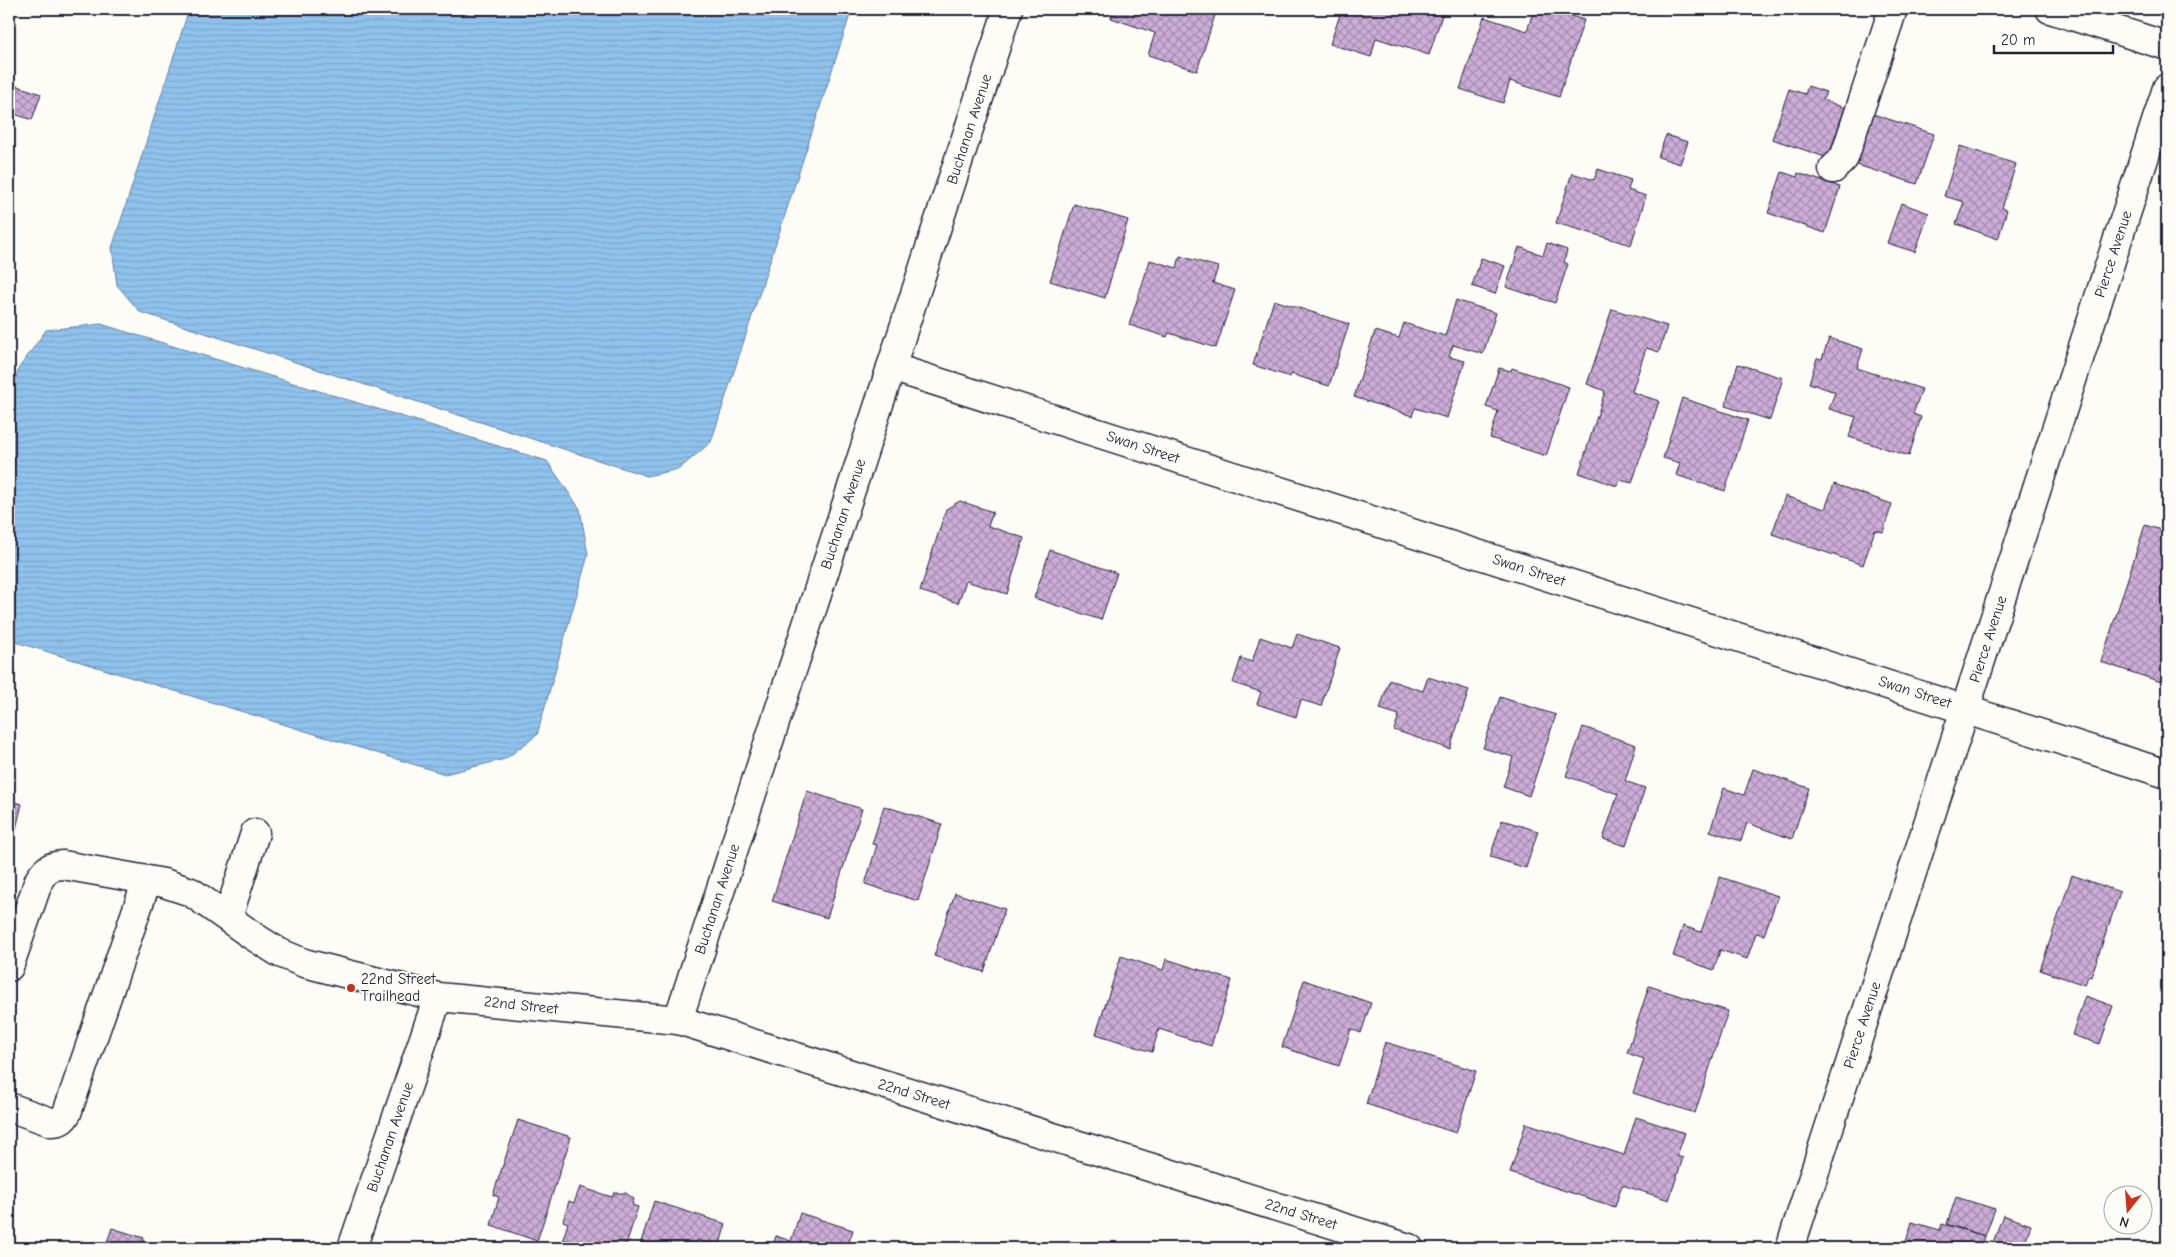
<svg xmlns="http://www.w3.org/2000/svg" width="2176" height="1257" viewBox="0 0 2176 1257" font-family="'Comic Neue',sans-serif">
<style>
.water{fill:url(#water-rules);stroke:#6382a5}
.building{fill:url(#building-cross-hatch);stroke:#22223b}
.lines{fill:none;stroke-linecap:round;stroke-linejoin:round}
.minor-casing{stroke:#22223b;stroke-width:31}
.minor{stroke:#fdfcf7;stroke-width:28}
.poi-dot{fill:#c8321e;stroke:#fdfcf7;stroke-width:2}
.labels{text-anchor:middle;stroke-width:4;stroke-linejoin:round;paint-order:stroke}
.street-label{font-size:15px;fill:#22223b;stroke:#fdfcf7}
.poi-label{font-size:15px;fill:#22223b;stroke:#fdfcf7;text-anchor:start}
</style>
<defs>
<pattern id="water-rules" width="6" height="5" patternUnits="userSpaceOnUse" patternTransform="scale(1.25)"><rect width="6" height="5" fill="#8fc2ec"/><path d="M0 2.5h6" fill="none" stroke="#7ba6cb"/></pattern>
<pattern id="building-cross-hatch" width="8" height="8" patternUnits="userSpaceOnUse" patternTransform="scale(1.25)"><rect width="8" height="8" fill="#cdadd8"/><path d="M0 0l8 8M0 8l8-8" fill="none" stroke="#a68cb0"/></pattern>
</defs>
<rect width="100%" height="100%" fill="#fdfcf7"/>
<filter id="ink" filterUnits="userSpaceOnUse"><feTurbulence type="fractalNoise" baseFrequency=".02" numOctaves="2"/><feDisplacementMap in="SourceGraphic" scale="10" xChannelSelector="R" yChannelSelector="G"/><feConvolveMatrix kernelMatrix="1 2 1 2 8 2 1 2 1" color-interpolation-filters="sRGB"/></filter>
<g filter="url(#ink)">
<g class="water">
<polygon points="189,9 852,9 711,442 679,469 647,476 140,312 117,285 112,248"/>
<polygon points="101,324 547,461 580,509 588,555 537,735 505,759 445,774 9,640 9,399 19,368 46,330"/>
</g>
<g class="building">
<polygon points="1114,9 1217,9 1197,71 1148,55 1155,33 1111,18"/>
<polygon points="1342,9 1444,9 1429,55 1376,38 1371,57 1330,44"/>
<polygon points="1534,9 1549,9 1584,20 1559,97 1510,81 1503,103 1460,89 1484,17 1527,31"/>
<polygon points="9,83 41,94 32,120 9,112"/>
<polygon points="1808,86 1826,92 1823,100 1845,108 1828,158 1772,139 1789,89 1805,94"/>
<polygon points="1873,114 1934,134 1917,184 1857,165"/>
<polygon points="1666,135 1688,142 1680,164 1658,157"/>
<polygon points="1960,146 2016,164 2002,208 2007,210 1998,239 1956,224 1964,202 1944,196"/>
<polygon points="1598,169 1631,180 1628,190 1646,196 1631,245 1556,223 1572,173 1594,180"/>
<polygon points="1782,172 1797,177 1798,173 1840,187 1825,233 1768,213"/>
<polygon points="9,174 14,175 9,194"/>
<polygon points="1901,203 1929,213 1915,252 1887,243"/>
<polygon points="1074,204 1128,220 1105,298 1050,281"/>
<polygon points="1547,243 1567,250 1564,262 1568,264 1555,303 1506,287 1519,247 1543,255"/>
<polygon points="1180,256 1218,267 1213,283 1235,290 1216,348 1169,333 1167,337 1129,325 1150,260 1177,268"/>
<polygon points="1481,258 1505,266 1495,294 1472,286"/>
<polygon points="1274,300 1349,324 1329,386 1291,374 1290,377 1253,365"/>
<polygon points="1456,300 1496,313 1483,354 1453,345 1449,357 1465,361 1447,418 1415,408 1412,416 1354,397 1375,331 1399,338 1404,323 1445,336"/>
<polygon points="1612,309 1667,326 1659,352 1646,348 1632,392 1659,401 1632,483 1620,480 1617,486 1579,473 1605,391 1587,384"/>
<polygon points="1829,338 1863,349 1857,368 1922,389 1913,414 1921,417 1909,456 1849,437 1856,417 1829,409 1835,392 1809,383 1817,358 1822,359"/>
<polygon points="1738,364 1783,378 1770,420 1725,406"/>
<polygon points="1499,368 1511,371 1512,368 1569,387 1546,456 1490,438 1498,411 1486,407"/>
<polygon points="1682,398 1748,420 1725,491 1676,475 1680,463 1663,458"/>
<polygon points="1834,484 1892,504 1883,532 1875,530 1863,565 1772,534 1785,496 1825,509"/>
<polygon points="960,501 993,512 988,526 1024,538 1007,594 966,581 958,603 920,591 946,509"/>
<polygon points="2145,525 2167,532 2167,684 2101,662"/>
<polygon points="1050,550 1117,573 1101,620 1034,598"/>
<polygon points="1297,634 1340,648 1321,706 1301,700 1296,717 1257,704 1261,692 1233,683 1241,658 1252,662 1260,637 1292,648"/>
<polygon points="1428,677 1469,690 1450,749 1394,730 1399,715 1380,709 1389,680 1423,691"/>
<polygon points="1500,697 1556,715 1529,796 1503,787 1513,757 1483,748"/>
<polygon points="1583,727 1636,745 1625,781 1645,788 1626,846 1603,839 1618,794 1566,776"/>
<polygon points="1753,769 1809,788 1792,839 1747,823 1741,841 1710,831 1724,788 1744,795"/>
<polygon points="807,791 862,809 827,918 772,901"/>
<polygon points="9,801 22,804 15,833 9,832"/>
<polygon points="884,806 942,824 918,901 865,884 877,845 872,844"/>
<polygon points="1502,820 1538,831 1526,868 1490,857"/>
<polygon points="2072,875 2120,892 2091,977 2088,976 2085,985 2040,970"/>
<polygon points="1720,877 1778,896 1764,935 1756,933 1747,959 1720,950 1714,970 1673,956 1683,926 1701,932"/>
<polygon points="955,893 1005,909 984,972 934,956"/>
<polygon points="1121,956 1163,970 1166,959 1232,980 1211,1046 1159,1029 1152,1052 1096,1034"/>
<polygon points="1304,980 1371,1003 1361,1033 1351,1029 1339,1066 1282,1047"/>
<polygon points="1649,986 1728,1011 1695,1113 1633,1093 1644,1059 1627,1053"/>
<polygon points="2085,996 2113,1006 2100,1044 2072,1035"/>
<polygon points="1385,1042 1476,1071 1456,1133 1366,1104"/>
<polygon points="1636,1117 1685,1133 1677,1156 1683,1158 1669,1200 1622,1185 1615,1207 1510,1173 1526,1123 1624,1155"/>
<polygon points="518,1120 571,1137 537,1241 491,1225 499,1197 493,1195"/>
<polygon points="580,1187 612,1197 614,1193 626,1193 634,1199 632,1205 638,1207 625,1248 577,1248 578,1244 563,1239 568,1223 563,1221 569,1201 574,1203"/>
<polygon points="1956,1197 1995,1209 1985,1236 1947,1224"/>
<polygon points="654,1201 726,1224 719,1247 697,1240 694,1248 652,1248 640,1245"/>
<polygon points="800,1213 853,1230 847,1248 772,1248 776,1236 791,1241"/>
<polygon points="2003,1215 2031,1225 2023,1248 1991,1248"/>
<polygon points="1912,1222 1940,1230 1942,1224 1985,1236 1982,1248 1904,1248"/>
<polygon points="112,1228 144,1238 141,1248 105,1248"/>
</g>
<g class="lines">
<defs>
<g id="minor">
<polyline points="2050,9 2167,46"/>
<polyline points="1833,169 1844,158 1893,9"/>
<polyline points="891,367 2167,774"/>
<polyline points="228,917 255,833"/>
<path d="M 9,967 L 39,880 C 46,869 50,866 63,865 L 164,883 L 191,892 L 253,936 L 280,953 L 304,963 L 438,997 L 678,1020 L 1409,1248"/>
<polyline points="678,1020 1008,9"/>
<path d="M 9,1107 L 51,1122 C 60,1122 63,1120 67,1113 L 147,880"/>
<polyline points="352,1248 438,997"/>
<polyline points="1790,1248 2167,88"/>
</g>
</defs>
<use href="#minor" class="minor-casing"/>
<use href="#minor" class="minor"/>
</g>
</g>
<circle class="poi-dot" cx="351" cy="988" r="5"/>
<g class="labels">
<g class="street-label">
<text transform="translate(969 129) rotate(-72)" y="5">Buchanan Avenue</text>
<text transform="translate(2113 254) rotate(-72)" y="5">Pierce Avenue</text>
<text transform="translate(1143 447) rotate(18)" y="5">Swan Street</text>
<text transform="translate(843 514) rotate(-72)" y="5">Buchanan Avenue</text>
<text transform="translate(1529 570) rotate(18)" y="5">Swan Street</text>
<text transform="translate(1988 639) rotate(-72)" y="5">Pierce Avenue</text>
<text transform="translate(1915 692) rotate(18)" y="5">Swan Street</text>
<text transform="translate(717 899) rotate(-72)" y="5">Buchanan Avenue</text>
<text transform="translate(521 1005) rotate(6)" y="5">22nd Street</text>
<text transform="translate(1862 1025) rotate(-72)" y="5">Pierce Avenue</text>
<text transform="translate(914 1094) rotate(17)" y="5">22nd Street</text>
<text transform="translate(390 1137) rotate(-71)" y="5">Buchanan Avenue</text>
<text transform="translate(1301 1214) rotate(17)" y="5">22nd Street</text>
</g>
<g class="poi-label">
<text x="361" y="984">22nd Street<tspan x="361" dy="17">Trailhead</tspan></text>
</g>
</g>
<rect width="2176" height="1257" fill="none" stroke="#fdfcf7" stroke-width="30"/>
<rect x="15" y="15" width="2146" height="1227" fill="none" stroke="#22223b" stroke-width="2" filter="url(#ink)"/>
<g transform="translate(2128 1210) rotate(197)"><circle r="24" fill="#fdfcf7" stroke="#a5a5ac"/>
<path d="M0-4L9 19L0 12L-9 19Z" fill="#c8321e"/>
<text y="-8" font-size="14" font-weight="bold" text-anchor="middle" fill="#22223b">N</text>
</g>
<path d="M1994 45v8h119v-8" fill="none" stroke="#22223b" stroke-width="2.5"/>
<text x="2001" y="45" font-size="15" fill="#22223b" stroke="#fdfcf7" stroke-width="4" paint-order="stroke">20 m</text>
</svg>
